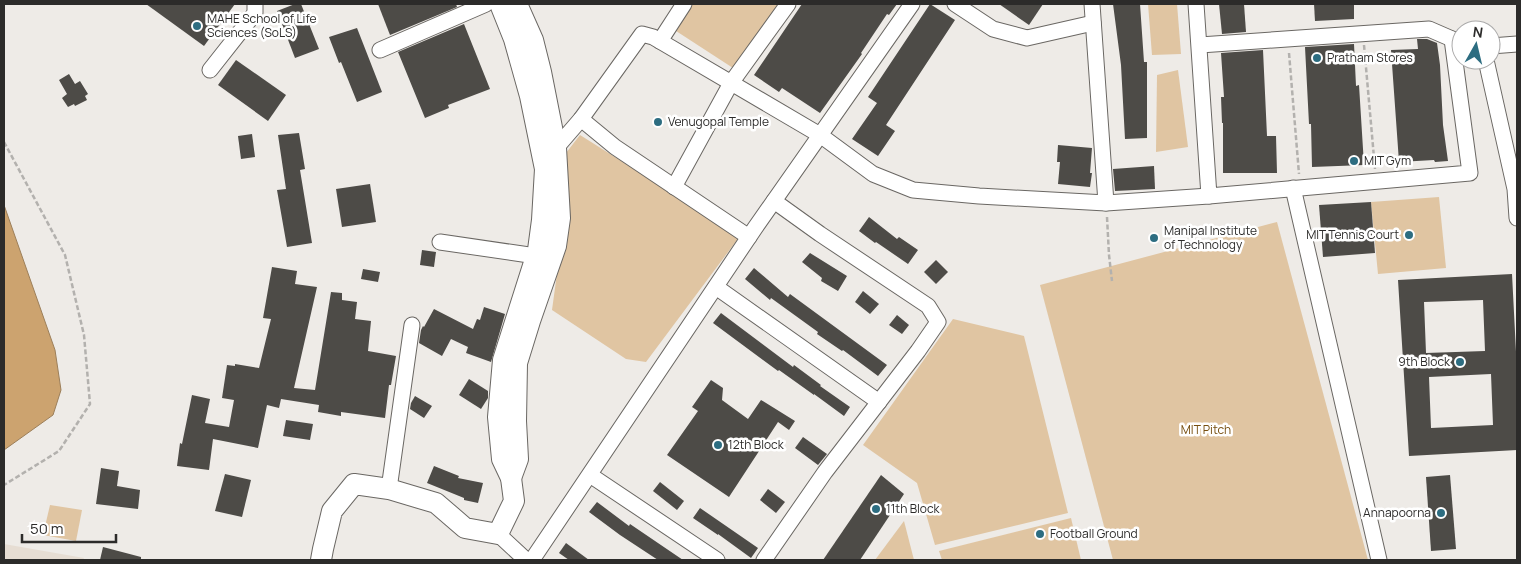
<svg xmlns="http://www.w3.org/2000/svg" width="1521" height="564" viewBox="0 0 1521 564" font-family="Manrope,sans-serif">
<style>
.built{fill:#e6ddd3}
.green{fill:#e0c5a2}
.water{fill:#cca36f;stroke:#9c7f5a}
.building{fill:#4d4b47;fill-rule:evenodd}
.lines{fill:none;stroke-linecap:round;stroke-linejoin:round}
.minor-casing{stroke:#6a6763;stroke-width:17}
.major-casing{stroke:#6a6763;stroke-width:22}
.path{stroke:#b3b1ae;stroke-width:2.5;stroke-dasharray:5 2.5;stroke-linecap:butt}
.minor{stroke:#fff;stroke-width:15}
.major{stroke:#fff;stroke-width:20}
.poi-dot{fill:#2d6d81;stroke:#fff;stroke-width:2}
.labels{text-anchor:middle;stroke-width:5;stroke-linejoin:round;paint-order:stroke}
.poi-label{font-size:12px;fill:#2c2b2a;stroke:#fff;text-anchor:start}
.park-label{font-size:12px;fill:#764e0f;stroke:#fff}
</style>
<rect width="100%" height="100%" fill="#eeebe7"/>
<polygon class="built" points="4,544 84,558 83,560 4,560"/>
<g class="green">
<polygon points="690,4 779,4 733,68 673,29"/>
<polygon points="1148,4 1177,4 1181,54 1152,55"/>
<polygon points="1178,70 1188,147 1156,152 1157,75"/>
<polygon points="580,135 740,236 646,362 626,359 552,310 566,208 566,153"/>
<polygon points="1439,197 1446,268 1378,274 1371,202"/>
<polygon points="1277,222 1368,560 1113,560 1040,285"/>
<polygon points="953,319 1024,336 1068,513 935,545 917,483 863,445"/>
<polygon points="50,505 82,510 76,541 43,535"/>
<polygon points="1071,518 1081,560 942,560 939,551"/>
<polygon points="904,521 914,560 875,560"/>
</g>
<polygon class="water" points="4,205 55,350 61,390 53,415 4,450"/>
<g class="building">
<polygon points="146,4 235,4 204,46"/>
<polygon points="295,4 301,4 319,49 295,58 277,11"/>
<polygon points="378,4 456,4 457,7 390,35"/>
<polygon points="802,4 897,4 889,15 887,14 861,53 862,54 820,113 782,88 779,92 754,75"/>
<polygon points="930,4 955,20 886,125 895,131 878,156 852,139 877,103 868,97"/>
<polygon points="999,4 1043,4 1029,25"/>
<polygon points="1113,4 1140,4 1144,62 1147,62 1147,138 1125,139 1121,65"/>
<polygon points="1219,4 1244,4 1246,32 1222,34"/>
<polygon points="1314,4 1354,4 1354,19 1315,21"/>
<polygon points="464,24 490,89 448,105 449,108 425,118 398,52"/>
<polygon points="357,28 382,92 357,102 341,62 339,63 329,37"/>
<polygon points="1417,39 1427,39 1437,43 1440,65 1443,125 1448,161 1435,162 1434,160 1399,162 1391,50 1418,49"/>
<polygon points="1354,44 1356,86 1359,85 1364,165 1312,167 1311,124 1309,124 1305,47"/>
<polygon points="1263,50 1267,136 1276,136 1277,173 1223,173 1223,123 1222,123 1221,97 1224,97 1221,53"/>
<polygon points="236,60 286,95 268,121 218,85"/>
<polygon points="69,74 75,84 80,81 88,94 85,96 87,100 75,106 74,104 68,107 62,98 67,94 59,80"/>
<polygon points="299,133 305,169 300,170 312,243 287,247 277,190 286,189 278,135"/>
<polygon points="252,134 255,157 241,159 238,136"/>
<polygon points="1058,145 1092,148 1090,173 1092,173 1090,187 1058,184 1060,162 1057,162"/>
<polygon points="1154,166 1155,189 1115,191 1113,169"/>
<polygon points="370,184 376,222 342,227 336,189"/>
<polygon points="1371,202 1375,253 1323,257 1319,205"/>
<polygon points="869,217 897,239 899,237 918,250 908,264 876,242 875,243 859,231"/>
<polygon points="422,250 436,252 434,267 420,265"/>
<polygon points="810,253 847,276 838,291 821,281 822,278 802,262"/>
<polygon points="936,260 948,272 936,284 924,272"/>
<polygon points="272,267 297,271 295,284 317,287 294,388 315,390 331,292 342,293 342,300 357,302 355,319 371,321 368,351 396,356 391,385 389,385 385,418 341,412 341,416 318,412 319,405 281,399 279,408 267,405 258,448 213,439 209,470 177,466 180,443 182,444 192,395 210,399 205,423 229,427 234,400 222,398 227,365 235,366 235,364 259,368 271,319 263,318"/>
<polygon points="754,268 788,297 790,294 887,365 878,376 843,350 842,351 817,334 818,332 771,298 770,300 745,279"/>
<polygon points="363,269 380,272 378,282 361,279"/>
<path d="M 1512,274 L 1517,371 L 1517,450 L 1409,456 L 1398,280 ZM 1483,300 L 1485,351 L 1426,353 L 1424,302 ZM 1491,374 L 1493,425 L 1431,428 L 1429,377 Z"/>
<polygon points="863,291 879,304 870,314 855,302"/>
<polygon points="484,307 505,314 491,362 466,353 468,347 451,339 442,356 419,343 421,330 423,326 424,327 434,309 473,329 477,319 480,320"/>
<polygon points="721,313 793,367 794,365 821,385 820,386 850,407 844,416 814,394 814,395 779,370 778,371 713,323"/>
<polygon points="897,315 909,325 902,334 889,325"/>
<polygon points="469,379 488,391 488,398 481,409 459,395"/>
<polygon points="711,380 723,388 722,400 748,419 761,400 795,421 789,430 778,422 729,497 667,455 698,411 692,407"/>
<polygon points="415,396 432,406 424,418 410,409 411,403"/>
<polygon points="286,420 313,424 310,440 283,436"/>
<polygon points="803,437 827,454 818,465 795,448"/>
<polygon points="434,466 459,476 458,478 483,483 478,503 464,500 464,498 427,483"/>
<polygon points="101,468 119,471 117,486 140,490 138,509 96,504"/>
<polygon points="225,474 251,480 242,517 215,511"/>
<polygon points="881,475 904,494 860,560 823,560"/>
<polygon points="1450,475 1456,549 1431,551 1426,477"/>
<polygon points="660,482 684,501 677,510 653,491"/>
<polygon points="768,489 785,502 776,513 760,500"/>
<polygon points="597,502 629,526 630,524 683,560 658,560 620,535 589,512"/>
<polygon points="700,508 758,548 751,558 718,534 718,535 693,518"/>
<polygon points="566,543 589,560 569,560 559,553"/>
<polygon points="103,547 141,557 141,560 100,560"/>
</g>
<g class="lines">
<defs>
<g id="minor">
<polyline points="955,4 993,29 1027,38 1093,23"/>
<polyline points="1196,4 1209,196 1470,173 1452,39 1461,41"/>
<polyline points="660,41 684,4"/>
<polyline points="1200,45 1429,29 1452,39"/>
<polyline points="1491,46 1517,44"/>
<polyline points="380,50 486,4"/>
<polyline points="1486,60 1515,189 1517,218"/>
<polyline points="210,70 255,13 255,4"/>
<polyline points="581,119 615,147 749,237"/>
<polyline points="556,148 581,119 642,34 653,37 820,135 873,174 913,190 979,196 1106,203 1092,4"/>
<polyline points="674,187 731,83 788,4"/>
<polyline points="1293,188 1379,560"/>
<polyline points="1106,203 1209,196"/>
<polyline points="440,242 536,256"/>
<polyline points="716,287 879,402"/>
<polyline points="590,475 717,560"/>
<polyline points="389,489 412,325"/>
<polyline points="498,534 526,560"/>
<polyline points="532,560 755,228 912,4"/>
<polyline points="764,560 825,472 918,351 938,322 928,306 820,234 774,201"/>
</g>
<g id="major">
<polyline points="511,478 518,459 516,421 517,363 530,321 556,246 560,218 556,148 541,72 533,40 517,4"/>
<polyline points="321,560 323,549 332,511 354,484 389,489 436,503 465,528 498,534 514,501 511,478 502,459 498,417 503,360 538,250 542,220 545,169 530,96 514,39 500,4"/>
</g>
</defs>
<use href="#minor" class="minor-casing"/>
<use href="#major" class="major-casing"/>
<g class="path">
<polyline points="1364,45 1375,169"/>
<polyline points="1289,53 1299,174"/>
<polyline points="4,142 65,255 84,335 90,404 59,451 4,485"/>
<polyline points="1107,217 1109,255 1112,281"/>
</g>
<use href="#minor" class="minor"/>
<use href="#major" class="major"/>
</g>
<g class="poi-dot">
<circle cx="197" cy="26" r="5"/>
<circle cx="1317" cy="58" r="5"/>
<circle cx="658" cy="122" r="5"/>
<circle cx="1354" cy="161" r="5"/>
<circle cx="1409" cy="235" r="5"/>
<circle cx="1154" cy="238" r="5"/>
<circle cx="1460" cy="362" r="5"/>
<circle cx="718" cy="445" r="5"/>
<circle cx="876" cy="509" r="5"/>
<circle cx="1441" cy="513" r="5"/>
<circle cx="1040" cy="534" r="5"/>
</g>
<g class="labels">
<g class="poi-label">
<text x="207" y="23">MAHE School of Life<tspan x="207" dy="14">Sciences (SoLS)</tspan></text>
<text x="1327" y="62">Pratham Stores</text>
<text x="668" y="126">Venugopal Temple</text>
<text x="1364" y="165">MIT Gym</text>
<text x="1164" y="235">Manipal Institute<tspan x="1164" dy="14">of Technology</tspan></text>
<text x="1399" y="239" text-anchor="end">MIT Tennis Court</text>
<text x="1450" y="366" text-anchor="end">9th Block</text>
<text x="728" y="449">12th Block</text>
<text x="886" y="513">11th Block</text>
<text x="1431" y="517" text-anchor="end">Annapoorna</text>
<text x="1050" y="538">Football Ground</text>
</g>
<g class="park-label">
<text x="1206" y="434">MIT Pitch</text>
</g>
</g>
<rect width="1521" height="564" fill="none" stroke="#2c2b2a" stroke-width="10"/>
<g transform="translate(1476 45) rotate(8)"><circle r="24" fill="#ffffff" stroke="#abaaaa"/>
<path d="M0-4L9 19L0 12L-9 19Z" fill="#2d6d81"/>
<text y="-8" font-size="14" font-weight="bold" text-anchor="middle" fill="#2c2b2a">N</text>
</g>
<path d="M22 534v8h94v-8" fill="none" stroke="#2c2b2a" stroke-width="2.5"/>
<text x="30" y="534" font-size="15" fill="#2c2b2a" stroke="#ffffff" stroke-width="4" paint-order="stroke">50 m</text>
</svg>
